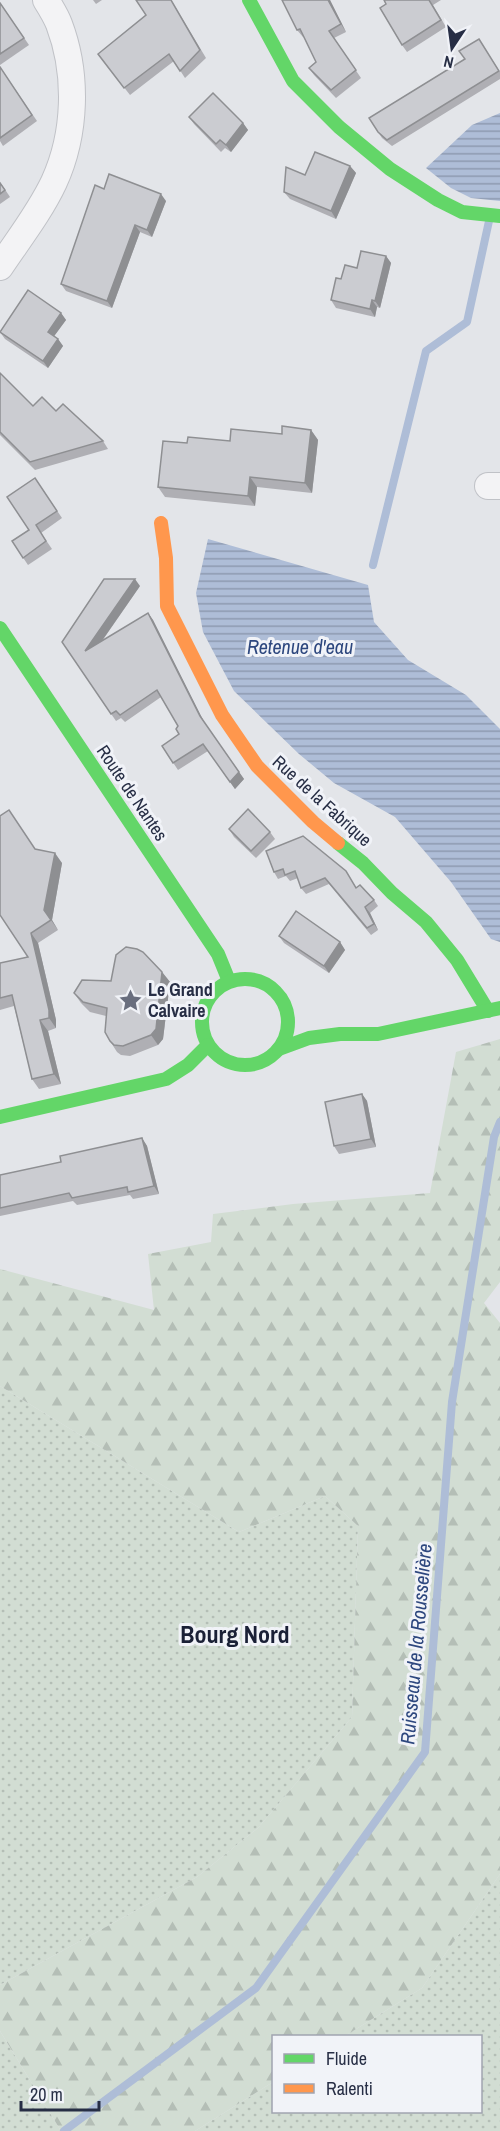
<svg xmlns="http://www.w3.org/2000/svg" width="500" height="2131" viewBox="0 0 500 2131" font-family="'Archivo Narrow',sans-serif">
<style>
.grass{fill:url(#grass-dots)}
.forest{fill:url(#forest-firs)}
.water{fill:url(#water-rules)}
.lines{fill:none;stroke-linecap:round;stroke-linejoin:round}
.stream{stroke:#aebdd7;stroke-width:8}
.street-casing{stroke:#c0c2c7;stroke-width:28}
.street{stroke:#f3f3f5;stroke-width:26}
.fast{stroke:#63d668;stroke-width:14}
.slow{stroke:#ff974d;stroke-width:14}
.wall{fill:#afafb4}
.shaded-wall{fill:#8e8f92}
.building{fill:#cbccd1;stroke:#8e8f92;stroke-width:1.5}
.labels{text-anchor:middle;stroke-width:6;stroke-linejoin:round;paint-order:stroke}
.street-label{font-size:18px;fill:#272e45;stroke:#f1f3f8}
.poi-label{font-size:18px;font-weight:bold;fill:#272e45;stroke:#f1f3f8;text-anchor:start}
.water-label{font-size:20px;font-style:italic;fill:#2d477e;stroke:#f1f3f8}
.district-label{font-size:24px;font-weight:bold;fill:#1a2036;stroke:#f1f3f8}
</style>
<defs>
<pattern id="grass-dots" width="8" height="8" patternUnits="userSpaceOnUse" patternTransform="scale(1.5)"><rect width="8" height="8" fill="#d2ddd3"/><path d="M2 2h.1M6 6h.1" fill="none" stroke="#b4beb6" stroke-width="1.8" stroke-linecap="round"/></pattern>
<pattern id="forest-firs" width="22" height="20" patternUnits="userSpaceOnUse" patternTransform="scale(1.5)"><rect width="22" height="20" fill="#d2ddd3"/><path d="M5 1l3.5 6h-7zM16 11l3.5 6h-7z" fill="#b4beb6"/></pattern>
<pattern id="water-rules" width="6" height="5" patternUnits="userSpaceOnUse" patternTransform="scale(1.5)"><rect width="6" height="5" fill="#aebdd7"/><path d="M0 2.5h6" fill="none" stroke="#8e9ab0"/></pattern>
</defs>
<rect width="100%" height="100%" fill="#e3e5e9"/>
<g class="grass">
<polygon points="0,1386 239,1532 325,1496 358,1526 352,1717 258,1828 197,1877 0,1985"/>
<polygon points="500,1874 500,2131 195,2131 273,2082 274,2112 480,2112 480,2036 345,2036 422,1988"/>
<polygon points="0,2031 61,2131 0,2131"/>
</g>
<polygon class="forest" points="500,1039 500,1282 484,1303 500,1323 500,1874 422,1988 345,2036 274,2036 273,2082 195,2131 61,2131 0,2031 0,1985 197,1877 258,1828 352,1717 358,1526 325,1496 239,1532 0,1386 0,1269 154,1310 148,1254 211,1242 213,1214 293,1204 430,1193 456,1052"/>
<g class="water">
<polygon points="500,113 500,201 471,198 451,188 426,168 472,125"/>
<polygon points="208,539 368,585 374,622 408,660 466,695 500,729 500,942 491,939 451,882 395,817 334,783 299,754 234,691 203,632 196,593"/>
</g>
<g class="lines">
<g class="stream">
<polyline points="373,565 426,351 467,322 489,221"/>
<polyline points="64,2131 256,1988 425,1752 452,1402 494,1137 500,1122"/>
</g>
<defs>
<g id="street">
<path d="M 0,267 C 18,240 40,212 54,182 C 76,134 78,74 59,24 C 56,16 51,8 46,0"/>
<polyline points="488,486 500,486"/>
</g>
</defs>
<use href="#street" class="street-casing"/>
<use href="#street" class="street"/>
<g class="fast">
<polyline points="249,0 293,81 339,127 390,169 438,200 462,212 500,216"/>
<polyline points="0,628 218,954 229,981"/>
<polyline points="338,843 363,863 392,893 426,922 457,960 488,1011"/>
<circle cx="245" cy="1022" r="43"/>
<polyline points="279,1049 309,1038 340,1034 378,1034 500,1008"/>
<polyline points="0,1117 166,1079 188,1065 208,1045"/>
</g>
<polyline class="slow" points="161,523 166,558 167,606 222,715 257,766 313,822 338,843"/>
</g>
<g class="wall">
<polygon points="93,0 102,0 96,4"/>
<polygon points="330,0 346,32 334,38 361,78 336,98 314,75 309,68 316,62 304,37 303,37 297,30"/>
<polygon points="384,0 441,0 433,5 446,27 407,52 402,45"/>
<polygon points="0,3 29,45 0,65"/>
<polygon points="173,3 206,58 185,78 174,61 130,95 98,54"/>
<polygon points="479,39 500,72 500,79 392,146 382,138 369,118 465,59"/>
<polygon points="0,67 37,121 3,146 0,141"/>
<polygon points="189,117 243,123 248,130 231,152 225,148 221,152 194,124"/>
<polygon points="350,166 356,173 336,219 290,199 284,192 305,175"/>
<polygon points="0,182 10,197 0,204"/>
<polygon points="104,189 166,201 152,237 140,232 112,308 66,291 61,284"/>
<polygon points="386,256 391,263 380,308 377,307 375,317 336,308 331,300 341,279 357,268"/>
<polygon points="61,313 66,320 54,336 58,339 63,346 48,368 5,339 0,332"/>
<polygon points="0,373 33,406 103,441 108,449 35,470 0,435"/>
<polygon points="311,430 318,440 312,493 257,487 255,506 165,497 158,487 187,443 230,441"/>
<polygon points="35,478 62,518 41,533 52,549 28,565 12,541 29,530"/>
<polygon points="140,586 102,641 148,613 153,620 205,724 244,779 235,789 208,751 178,770 162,746 179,734 178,726 161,697 125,722 121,718 116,721 62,642"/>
<polygon points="229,829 270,832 275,839 256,858 234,837"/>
<polygon points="35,849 62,863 52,920 58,930 38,943 56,1020 56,1028 48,1031 61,1084 39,1089 32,1079 14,1006 0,1010 0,963 28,957"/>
<polygon points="266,851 346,871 356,888 374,900 378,906 370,913 378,930 371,935 329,884 306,894 301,888 298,878 290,881 286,876 278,879 274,872"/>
<polygon points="279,936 340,942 345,950 329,973 284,943"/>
<polygon points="162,972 170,982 163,1039 158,1045 130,1056 121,1055 117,1052 110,1041 106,1016 90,1012 81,1003 74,993 111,981"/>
<polygon points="362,1094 367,1101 376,1147 339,1154 334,1146"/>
<polygon points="142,1138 147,1146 159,1194 133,1199 130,1195 77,1205 73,1201 0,1216 0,1175 61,1162"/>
</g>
<g class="shaded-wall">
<polygon points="328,0 330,0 346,32 341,24"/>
<polygon points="243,123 248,130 231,152 226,145"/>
<polygon points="350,166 356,173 336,219 331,211"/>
<polygon points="161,194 166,201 152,237 147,230"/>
<polygon points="135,225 140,232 112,308 107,301"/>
<polygon points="386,256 391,263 380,308 375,301"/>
<polygon points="372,300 377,307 375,317 370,309"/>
<polygon points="61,313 66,320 52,339 48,332"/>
<polygon points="58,339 63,346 48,368 43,361"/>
<polygon points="311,430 318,440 312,493 305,483"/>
<polygon points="250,477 257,487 255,506 248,496"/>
<polygon points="135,579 140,586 90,658 85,651"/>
<polygon points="148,613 153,620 205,724 244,779 235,789 230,782 200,716"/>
<polygon points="55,853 62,863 52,920 58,930 44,910"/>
<polygon points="365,907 370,913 378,930 374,924"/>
<polygon points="31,933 38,943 56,1020 56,1028 49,1018"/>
<polygon points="340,942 345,950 329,973 324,966"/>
<polygon points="162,972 170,982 163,1039 158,1045 151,1035"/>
<polygon points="40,1020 48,1031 61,1084 54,1074"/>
<polygon points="362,1094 367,1101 376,1147 371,1139"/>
<polygon points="142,1138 147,1146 159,1194 154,1186"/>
</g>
<g class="building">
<polygon points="136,0 171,0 200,50 180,71 169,54 124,88 98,54 146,15"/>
<polygon points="282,0 328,0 341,24 329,31 356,70 331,90 309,68 316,62 300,29 297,30"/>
<polygon points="384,0 429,0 441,20 402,45 380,8 386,4"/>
<polygon points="0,3 24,38 0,54"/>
<polygon points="479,39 499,71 387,140 378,132 369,118 465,59 459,51"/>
<polygon points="0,67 32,115 0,138"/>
<polygon points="213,93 243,123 226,145 220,140 216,144 189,117"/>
<polygon points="315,152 350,166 331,211 284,192 286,167 305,175"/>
<polygon points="109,174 161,194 147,230 135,225 107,301 61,284 95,185 104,189"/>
<polygon points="0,183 5,190 0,194"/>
<polygon points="361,251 386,256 375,301 372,300 370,309 331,300 336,278 341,279 345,265 357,268"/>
<polygon points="28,290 61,313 48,332 58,339 43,361 0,332"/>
<polygon points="0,373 33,406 42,397 56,411 63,404 103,441 30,462 0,432"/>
<polygon points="282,426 311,430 305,483 250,477 248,496 158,487 163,441 187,443 188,437 230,441 231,429 282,434"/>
<polygon points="35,478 57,511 36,525 46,541 23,558 12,541 29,530 7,497"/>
<polygon points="104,579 135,579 85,651 148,613 200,716 239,772 230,782 203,744 173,763 162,746 179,734 176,729 178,726 157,690 120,715 116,711 111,714 62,642"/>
<polygon points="248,809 270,832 251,851 229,829"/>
<polygon points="9,810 35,849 55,853 44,910 51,920 31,933 49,1010 49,1018 40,1020 54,1074 32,1079 12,995 0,998 0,963 28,957 0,915 0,816"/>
<polygon points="303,836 346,871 356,888 360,885 374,900 365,907 374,924 367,928 325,878 301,888 295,871 285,875 283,869 274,872 266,851"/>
<polygon points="296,911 340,942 324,966 279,936"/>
<polygon points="126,947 137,949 143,952 162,972 156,1029 151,1035 123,1046 114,1045 110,1041 105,1032 107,1008 83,1002 74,993 82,980 111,981 116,955"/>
<polygon points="362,1094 371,1139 334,1146 325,1102"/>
<polygon points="142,1138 154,1186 128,1192 127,1187 72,1198 69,1193 0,1208 0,1175 61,1162 60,1156"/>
</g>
<defs>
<symbol id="sight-bare" viewBox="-9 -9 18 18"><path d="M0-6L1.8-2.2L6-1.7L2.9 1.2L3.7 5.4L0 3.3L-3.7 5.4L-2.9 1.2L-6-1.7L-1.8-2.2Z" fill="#696e7e" stroke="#f1f3f8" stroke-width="2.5" paint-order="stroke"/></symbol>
</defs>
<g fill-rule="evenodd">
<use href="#sight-bare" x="114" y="984" width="33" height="33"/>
</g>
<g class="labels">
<g class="street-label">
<text transform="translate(132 793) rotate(56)" y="6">Route de Nantes</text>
<text transform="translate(322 801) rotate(42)" y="6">Rue de la Fabrique</text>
</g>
<g class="poi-label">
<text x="148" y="996">Le Grand<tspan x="148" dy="21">Calvaire</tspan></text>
</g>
<g class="water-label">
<text x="300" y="654">Retenue d'eau</text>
<text transform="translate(416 1644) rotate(-85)" y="7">Ruisseau de la Rousselière</text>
</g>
<g class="district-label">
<text x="235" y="1643">Bourg Nord</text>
</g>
</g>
<rect x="272" y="2035" width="210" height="78" fill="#f1f3f8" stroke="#a0a4b0" stroke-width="1.5"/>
<rect x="284" y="2054" width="30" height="9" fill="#63d668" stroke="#a0a4b0" stroke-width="1.5"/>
<text x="326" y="2065" font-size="18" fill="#272e45">Fluide</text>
<rect x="284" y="2084" width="30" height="9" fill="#ff974d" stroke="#a0a4b0" stroke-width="1.5"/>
<text x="326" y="2095" font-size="18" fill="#272e45">Ralenti</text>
<g transform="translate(452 48) rotate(193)" stroke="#f1f3f8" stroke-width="4.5" paint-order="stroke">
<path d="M0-4.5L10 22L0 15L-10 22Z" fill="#272e45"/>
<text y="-9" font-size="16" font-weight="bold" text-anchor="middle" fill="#272e45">N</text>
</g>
<path d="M21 2101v9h78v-9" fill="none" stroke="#272e45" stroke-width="3"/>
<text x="30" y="2101" font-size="18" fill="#272e45" stroke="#f1f3f8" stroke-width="4.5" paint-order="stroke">20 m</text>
</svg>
